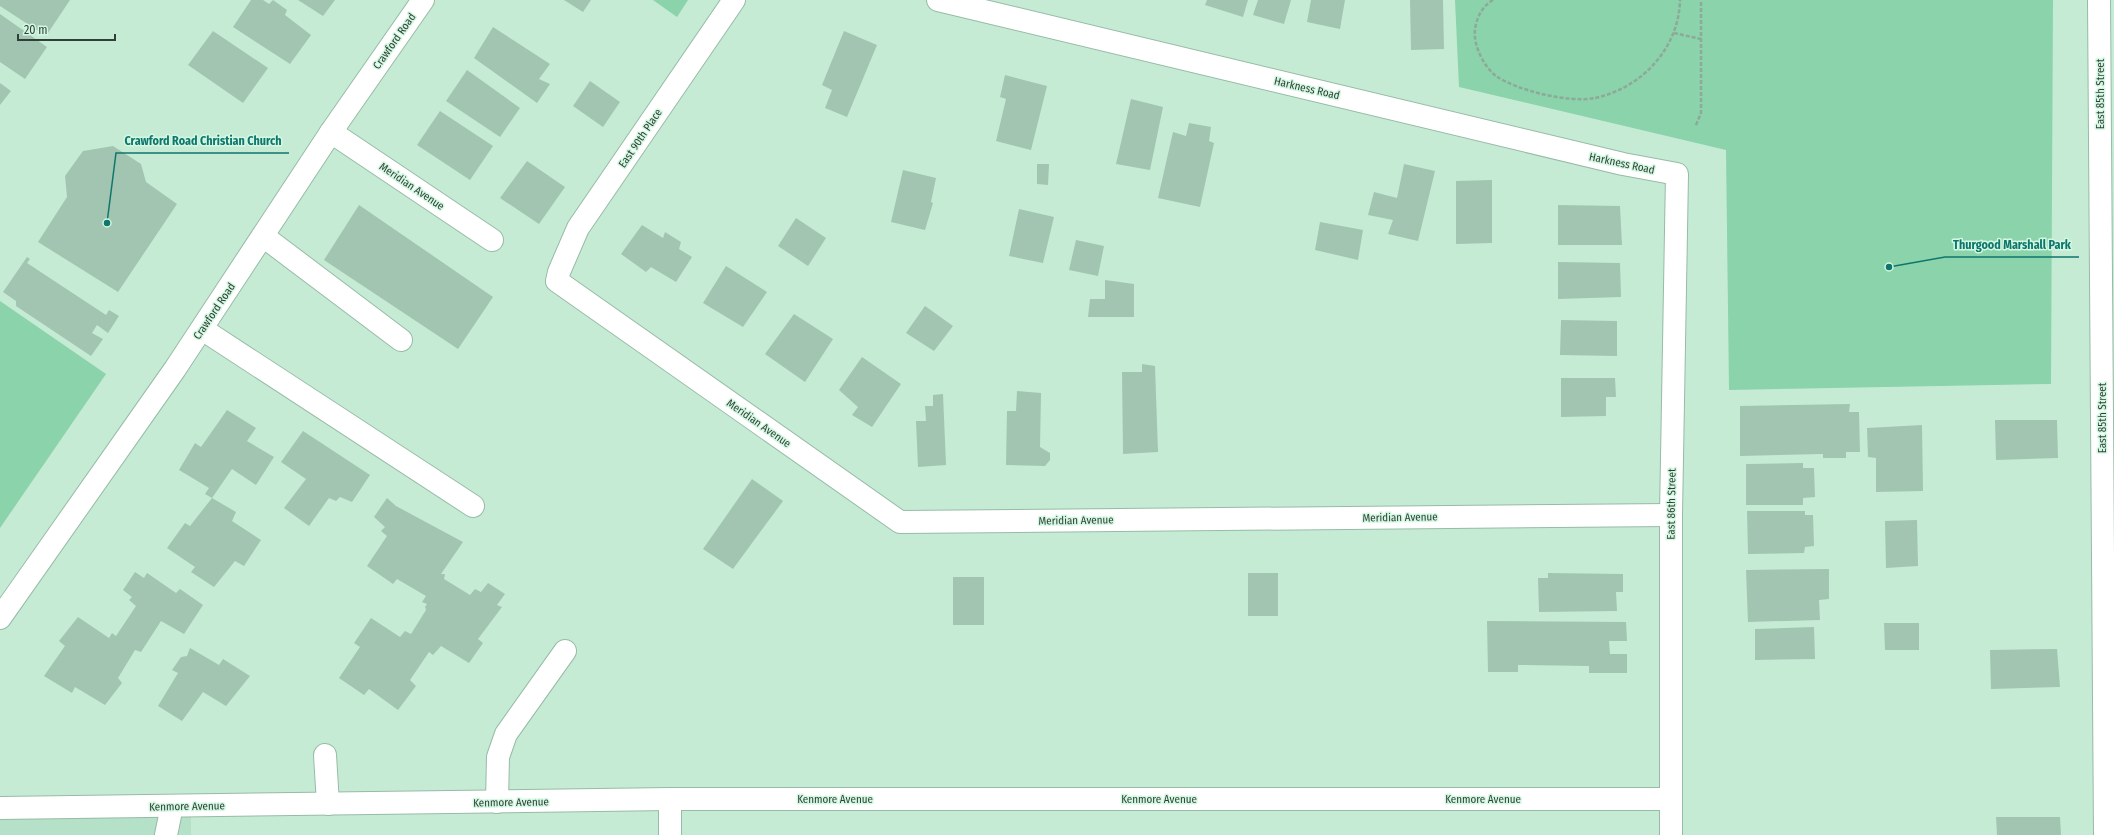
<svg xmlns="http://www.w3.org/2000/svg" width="2114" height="835" viewBox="0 0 2114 835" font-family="'Fira Sans Condensed',sans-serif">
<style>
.built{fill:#b4e1c7}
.green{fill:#8bd3ab}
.building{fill:#a1c5b0}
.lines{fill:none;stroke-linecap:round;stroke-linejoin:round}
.minor-casing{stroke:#97bba6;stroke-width:24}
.path{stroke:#8da998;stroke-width:2.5;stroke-dasharray:4 2;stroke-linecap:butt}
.minor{stroke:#fff;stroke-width:22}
.labels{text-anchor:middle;stroke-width:3;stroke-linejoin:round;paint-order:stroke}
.street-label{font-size:11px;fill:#314037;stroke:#d3f8e2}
.leader{fill:none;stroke:#0f766e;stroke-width:1.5}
.callout-dot{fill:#0f766e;stroke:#d3f8e2;stroke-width:1.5}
.callout-label{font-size:12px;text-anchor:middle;font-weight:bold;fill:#0f766e;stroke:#d3f8e2;stroke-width:3;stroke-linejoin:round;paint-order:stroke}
</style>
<rect width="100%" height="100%" fill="#c6ebd5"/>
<polygon class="built" points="191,806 191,835 0,835 0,809"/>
<g class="green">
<polygon points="653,0 688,0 677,17"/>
<polygon points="1455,0 2053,0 2051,384 1729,390 1726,150 1459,87"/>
<polygon points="0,301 106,374 0,528"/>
</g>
<g class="building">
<polygon points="0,0 70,0 46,36 0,6"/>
<polygon points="251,0 263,0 269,4 273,0 287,10 285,15 311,35 290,64 233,27"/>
<polygon points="298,0 335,0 323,16"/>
<polygon points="564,0 591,0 583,12"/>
<polygon points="1207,0 1248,0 1243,17 1205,5"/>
<polygon points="1258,0 1291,0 1284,24 1253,15"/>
<polygon points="1311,0 1345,0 1340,29 1307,22"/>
<polygon points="1410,0 1443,0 1444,49 1411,50"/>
<polygon points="0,14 47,47 25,79 0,62"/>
<polygon points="493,27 550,64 539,79 550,84 537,103 474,58"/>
<polygon points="213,31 268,68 243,103 188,65"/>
<polygon points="844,31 877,45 847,117 825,108 832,90 822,85"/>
<polygon points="467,70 520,108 500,137 446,101"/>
<polygon points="1005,75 1047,86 1031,150 996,141 1006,99 1000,97"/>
<polygon points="590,81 620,102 603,127 573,106"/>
<polygon points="0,83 11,91 0,105"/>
<polygon points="1131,99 1163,107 1150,170 1116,164"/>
<polygon points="440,111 493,146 470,180 417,145"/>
<polygon points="1189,123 1211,127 1209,141 1214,143 1200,207 1158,198 1173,132 1186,136"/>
<polygon points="113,146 141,164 146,182 177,204 118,292 38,242 67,197 65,176 83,151"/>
<polygon points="527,161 565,187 539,224 500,198"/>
<polygon points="1037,164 1049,164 1048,185 1037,184"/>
<polygon points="1404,164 1435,171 1418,241 1388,234 1393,220 1368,215 1374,192 1397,198"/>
<polygon points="903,170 936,178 931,202 933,203 925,230 891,222"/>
<polygon points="1492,180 1492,243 1456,244 1456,181"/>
<polygon points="359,205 493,297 458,349 324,260"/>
<polygon points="1558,205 1620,206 1622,245 1558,245"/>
<polygon points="1019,209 1054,217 1043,263 1009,256"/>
<polygon points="796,218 826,238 808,266 778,246"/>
<polygon points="1320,222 1363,230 1358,260 1315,250"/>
<polygon points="642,225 663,238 665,232 681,242 679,249 692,257 676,282 651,267 646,272 621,254"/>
<polygon points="1076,240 1104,246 1098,276 1069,270"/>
<polygon points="27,257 30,259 27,263 106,315 109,310 119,316 108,333 97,325 92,333 103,339 91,356 16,306 16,301 3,292"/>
<polygon points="1558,262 1620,263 1621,297 1558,299"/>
<polygon points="726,266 767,292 743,327 703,303"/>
<polygon points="1105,280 1134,284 1134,317 1088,317 1090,299 1105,299"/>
<polygon points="925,306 953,326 934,351 906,333"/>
<polygon points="794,314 833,339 805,382 765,354"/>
<polygon points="1561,320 1617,321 1617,356 1560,355"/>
<polygon points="862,357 901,384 872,427 852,415 858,407 839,390"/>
<polygon points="1142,364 1155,366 1158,452 1123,454 1122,372 1142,372"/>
<polygon points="1561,378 1615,378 1616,397 1606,397 1606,416 1561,417"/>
<polygon points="1017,391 1041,393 1040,447 1050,453 1050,460 1045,466 1006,465 1007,411 1016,411"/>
<polygon points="943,394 946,465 918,467 916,421 926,421 925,406 933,406 933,395"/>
<polygon points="1850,404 1849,412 1859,412 1860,452 1846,452 1846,458 1823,458 1823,454 1740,456 1740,406"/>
<polygon points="227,410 256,428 247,441 274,457 256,485 232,469 212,498 205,494 209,488 179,470 195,443 201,447"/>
<polygon points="1995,420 2057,420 2058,458 1996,460"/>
<polygon points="1922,425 1923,491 1876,492 1876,458 1868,457 1867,428"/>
<polygon points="303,431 370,475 352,502 340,497 336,501 329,498 309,526 284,508 306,479 281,462"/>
<polygon points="1803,463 1803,468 1814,468 1815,497 1803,498 1803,505 1746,505 1746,464"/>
<polygon points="752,479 783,501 733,569 703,549"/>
<polygon points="212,498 236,512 232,521 261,540 244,566 235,561 214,587 191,572 195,567 167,548 185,523 190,526"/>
<polygon points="387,498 396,506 463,542 441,574 445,574 444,579 470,595 475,589 481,592 488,583 505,594 497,605 502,607 478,639 483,643 469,663 441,646 433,655 429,652 410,680 416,686 398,710 369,689 364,695 339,678 360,647 354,643 371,618 400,637 405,631 411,634 426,610 425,607 427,604 422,602 426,596 397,579 393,584 367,566 387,536 381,531 385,527 374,517"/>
<polygon points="1747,511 1805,511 1805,515 1813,515 1814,546 1805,547 1804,553 1748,554"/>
<polygon points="1917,520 1918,566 1886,568 1885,521"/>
<polygon points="1829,569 1829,599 1819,600 1820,620 1748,622 1746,570"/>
<polygon points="135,572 144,578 147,573 176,593 180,589 203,605 184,634 161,621 141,652 135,650 118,678 122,683 105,705 75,687 72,693 44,676 65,646 59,641 78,617 109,638 112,633 116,636 136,606 129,600 132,597 123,590"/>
<rect x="1248" y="573" width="30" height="43"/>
<polygon points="1548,573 1623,574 1623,592 1616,592 1617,611 1539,612 1538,578 1548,578"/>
<rect x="953" y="577" width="31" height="48"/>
<polygon points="1487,621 1626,622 1627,641 1609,641 1610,654 1627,654 1627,673 1589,673 1589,666 1518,665 1518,672 1488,672"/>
<polygon points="1884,623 1919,623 1919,650 1885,650"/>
<polygon points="1814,627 1815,659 1755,660 1755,629"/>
<polygon points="190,648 219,665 223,659 250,676 226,706 203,692 182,721 158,706 178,673 172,670 181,657 187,656"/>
<polygon points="2057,649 2060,687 1991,689 1990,650"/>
<polygon points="1996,817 2060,817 2061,835 1997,835"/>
</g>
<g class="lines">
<defs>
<g id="minor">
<polyline points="734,0 578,228 559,272 557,281 900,522 1671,515"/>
<polyline points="938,0 1623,164 1677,174 1671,515 1671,835"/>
<polyline points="2099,0 2105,835"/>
<polyline points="331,132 492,240"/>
<polyline points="263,236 401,340"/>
<polyline points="202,329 473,506"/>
<polyline points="0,618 175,369 331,132 423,0"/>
<polyline points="325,755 328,804"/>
<polyline points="497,802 498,757 506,734 565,651"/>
<polyline points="0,808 670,799 1671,799"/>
<polyline points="166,835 172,806"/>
<polyline points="670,835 670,799"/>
</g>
</defs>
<use href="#minor" class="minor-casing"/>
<g class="path">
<path d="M 1493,0 C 1482,6 1476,19 1475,30 C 1473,45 1484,67 1496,76 C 1518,91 1569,103 1595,98 C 1642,88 1679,48 1680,0"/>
<polyline points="1674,33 1701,39"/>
<polyline points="1696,125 1701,113 1701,0"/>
</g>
<use href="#minor" class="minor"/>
</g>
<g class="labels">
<g class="street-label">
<text transform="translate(394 41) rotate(-55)" y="4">Crawford Road</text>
<text transform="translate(1307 88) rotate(13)" y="4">Harkness Road</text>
<text transform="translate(2100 94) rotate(-90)" y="4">East 85th Street</text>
<text transform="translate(640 138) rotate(-56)" y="4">East 90th Place</text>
<text transform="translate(1622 163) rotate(12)" y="4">Harkness Road</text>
<text transform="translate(412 186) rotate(34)" y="4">Meridian Avenue</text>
<text transform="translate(214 311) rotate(-56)" y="4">Crawford Road</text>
<text transform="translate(2102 418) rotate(-90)" y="4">East 85th Street</text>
<text transform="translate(759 423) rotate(35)" y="4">Meridian Avenue</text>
<text transform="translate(1671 504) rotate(-89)" y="4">East 86th Street</text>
<text transform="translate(1400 517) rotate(-1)" y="4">Meridian Avenue</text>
<text transform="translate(1076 520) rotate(-1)" y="4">Meridian Avenue</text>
<text x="835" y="803">Kenmore Avenue</text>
<text x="1159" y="803">Kenmore Avenue</text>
<text x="1483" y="803">Kenmore Avenue</text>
<text transform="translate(511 802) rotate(-1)" y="4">Kenmore Avenue</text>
<text transform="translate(187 806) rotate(-1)" y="4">Kenmore Avenue</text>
</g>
</g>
<path class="leader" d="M107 223L116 153H289M1889 267L1945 257H2079"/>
<g class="callout-dot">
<circle cx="107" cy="223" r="4"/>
<circle cx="1889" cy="267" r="4"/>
</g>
<g class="callout-label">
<text x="203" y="145">Crawford Road Christian Church</text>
<text x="2012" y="249">Thurgood Marshall Park</text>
</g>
<path d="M18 34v6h97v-6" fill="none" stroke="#314037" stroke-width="2"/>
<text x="24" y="34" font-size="12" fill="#314037" stroke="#d3f8e2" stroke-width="3" paint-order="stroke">20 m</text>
</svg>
